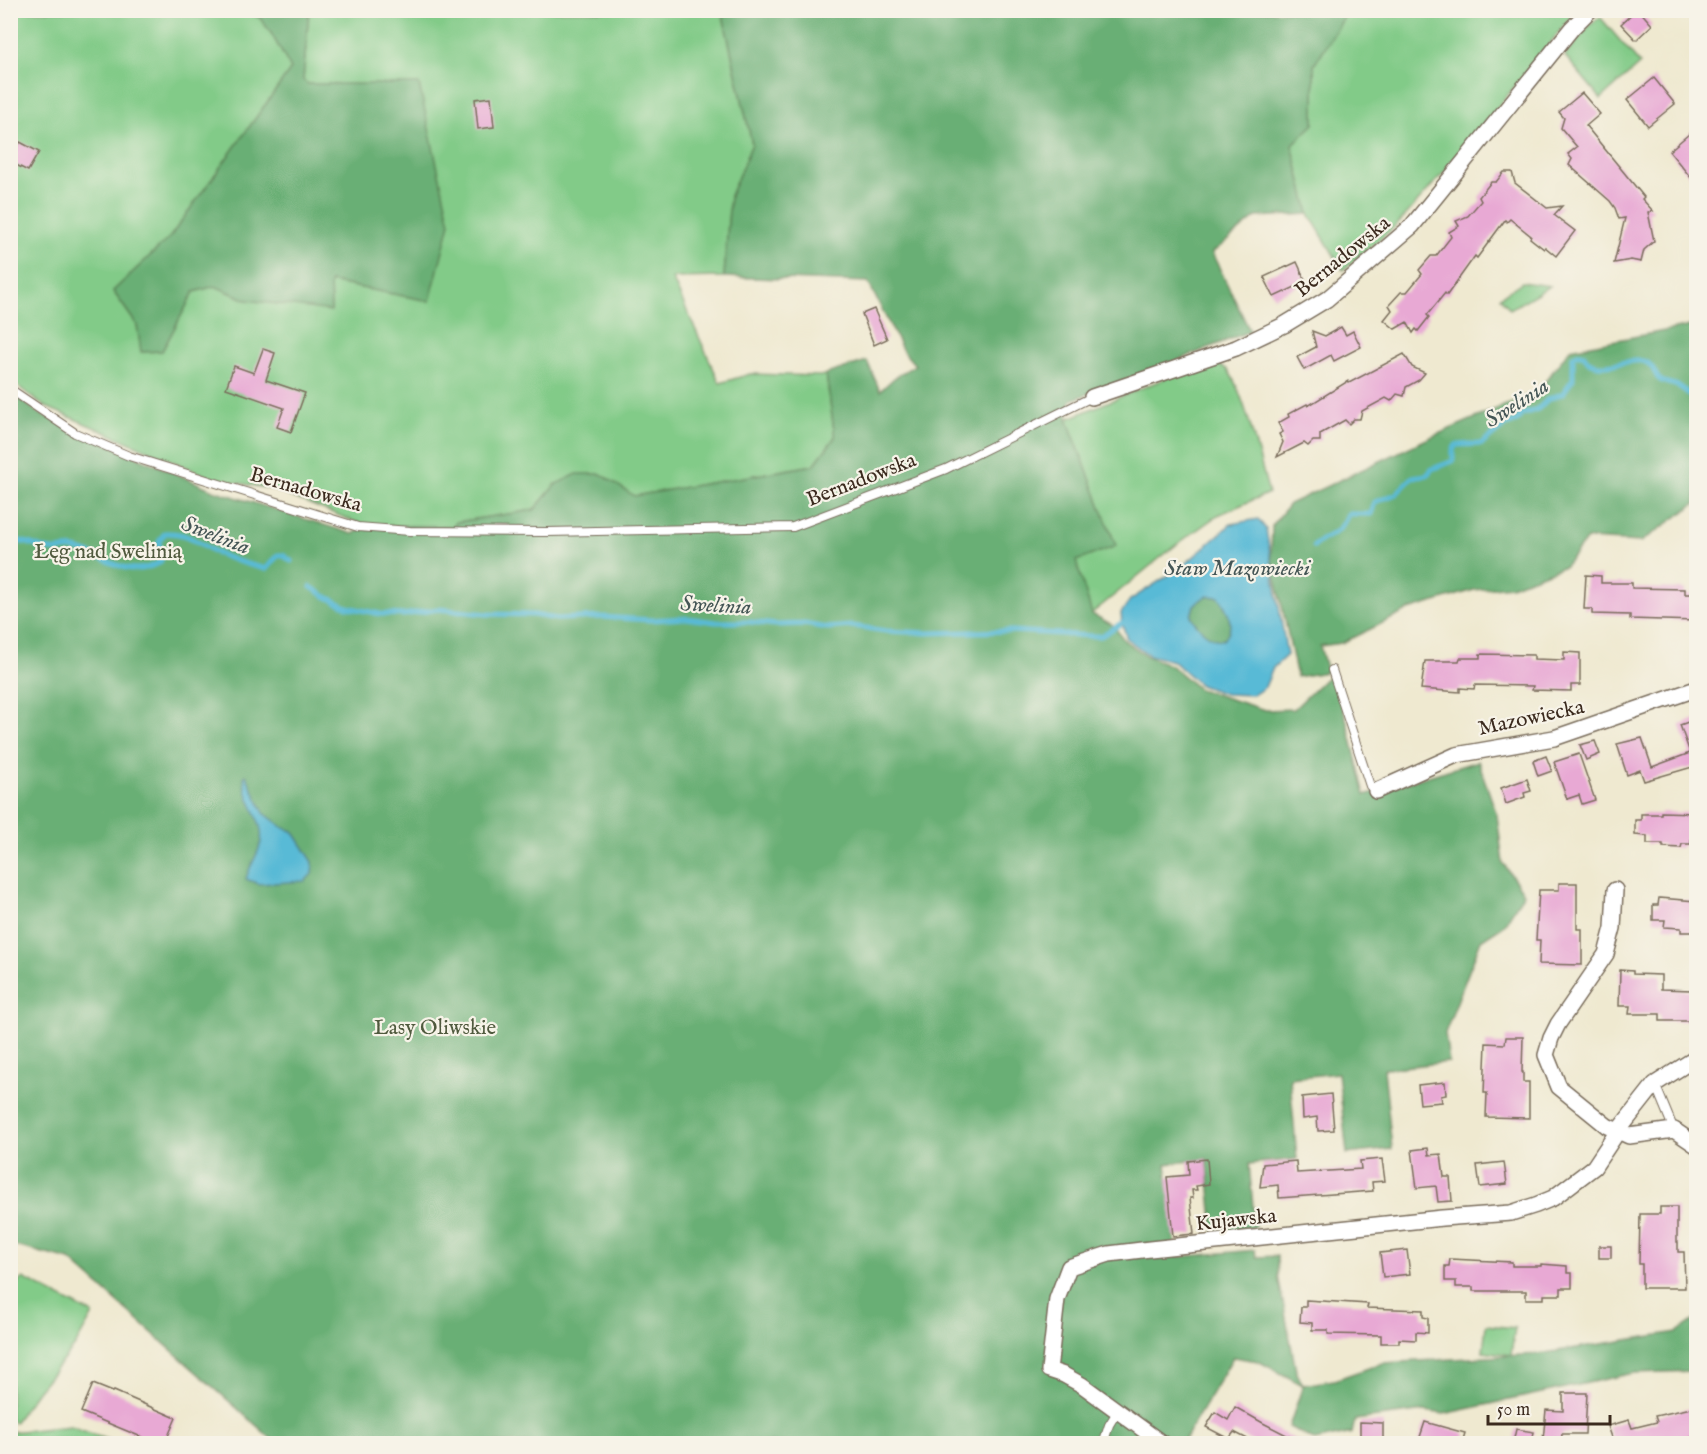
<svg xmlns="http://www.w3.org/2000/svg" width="1707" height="1454" viewBox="0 0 1707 1454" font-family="'IM FELL English',serif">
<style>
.green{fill:#82cb88;stroke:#5e7a53;stroke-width:1.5}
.forest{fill:#69af74;stroke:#526c49;stroke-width:1.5}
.water{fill:#58bad6;stroke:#4a727a;stroke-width:1.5;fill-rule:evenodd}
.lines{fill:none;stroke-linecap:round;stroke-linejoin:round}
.stream{stroke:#58bad6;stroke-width:5}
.building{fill:#e8a9d4}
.lane-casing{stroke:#7a6d5c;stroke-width:10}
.street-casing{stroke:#7a6d5c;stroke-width:18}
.lane{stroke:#fff;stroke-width:8}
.street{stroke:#fff;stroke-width:15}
.labels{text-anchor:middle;stroke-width:4.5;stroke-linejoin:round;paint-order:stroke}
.street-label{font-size:21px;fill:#3b2a1e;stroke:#f7f3e8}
.park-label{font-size:21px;fill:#505a3e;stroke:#f7f3e8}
.water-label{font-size:22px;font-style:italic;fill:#455;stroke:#f7f3e8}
</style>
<rect width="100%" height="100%" fill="#f7f3e8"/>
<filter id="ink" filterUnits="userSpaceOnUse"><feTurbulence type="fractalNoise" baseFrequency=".0167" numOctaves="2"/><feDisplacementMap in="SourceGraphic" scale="12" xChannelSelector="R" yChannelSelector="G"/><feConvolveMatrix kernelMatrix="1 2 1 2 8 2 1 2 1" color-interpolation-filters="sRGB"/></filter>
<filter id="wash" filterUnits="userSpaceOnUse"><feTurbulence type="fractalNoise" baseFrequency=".008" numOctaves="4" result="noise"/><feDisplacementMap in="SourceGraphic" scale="24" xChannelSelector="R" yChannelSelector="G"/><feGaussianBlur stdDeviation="1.35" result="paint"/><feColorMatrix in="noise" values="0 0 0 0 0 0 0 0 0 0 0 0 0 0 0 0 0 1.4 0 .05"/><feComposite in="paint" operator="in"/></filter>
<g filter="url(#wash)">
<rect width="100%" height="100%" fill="#efe9d0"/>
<g class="green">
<polygon points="11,11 247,11 260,18 271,33 291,69 170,237 113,291 137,325 142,352 162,351 194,292 215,286 247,300 331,310 330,282 430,301 419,85 308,84 303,81 309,11 722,11 752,144 730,196 724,277 672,278 720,383 750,374 821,376 826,374 835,437 814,465 634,496 601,474 556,484 534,510 457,522 452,526 366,526 271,489 212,478 44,406 11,381"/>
<polygon points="1348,11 1576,11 1454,161 1398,224 1343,270 1309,214 1292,145 1314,124 1314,65"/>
<polygon points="1600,17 1640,64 1601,99 1565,56 1589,26"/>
<polygon points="1522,282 1550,286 1510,309 1500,297"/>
<path d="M 1202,363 C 1209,363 1218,363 1225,368 C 1241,378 1262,470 1269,493 L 1218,515 L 1176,545 L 1091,614 L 1075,561 L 1116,546 L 1067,419 Z"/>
<polygon points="23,1278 93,1314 75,1346 38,1390 14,1423 10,1420 11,1288"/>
<polygon points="1486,1325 1515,1328 1511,1355 1483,1351"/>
<polygon points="71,1426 116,1443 11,1443 11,1432"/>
</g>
<g class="forest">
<polygon points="247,11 309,11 303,80 308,84 419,84 450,223 430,301 330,282 331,311 247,300 215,286 194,292 162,351 141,352 137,325 113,291 170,237 291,69 271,33 260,18"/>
<polygon points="722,11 1348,11 1314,65 1314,124 1292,145 1309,214 1256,217 1212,253 1250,331 1154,370 1071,400 1067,419 1116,546 1076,561 1092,614 1113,625 1125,641 1147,656 1170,665 1199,689 1265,710 1294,709 1330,674 1346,718 1365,795 1478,761 1497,815 1503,863 1524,893 1504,925 1481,940 1445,1033 1449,1062 1384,1069 1392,1149 1347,1154 1338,1073 1290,1078 1297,1159 1249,1164 1255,1227 1214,1232 1207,1159 1166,1164 1177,1257 1255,1250 1256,1257 1277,1256 1278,1276 1296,1371 1303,1385 1334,1380 1383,1363 1539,1354 1677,1332 1696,1319 1696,1371 1634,1373 1444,1414 1425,1411 1355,1420 1352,1433 1315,1441 1289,1427 1303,1385 1258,1361 1233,1357 1183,1442 1184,1443 276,1443 70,1260 11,1245 10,392 40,414 213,490 353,534 366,526 452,526 457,522 534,510 556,484 577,474 601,474 634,496 814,465 835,437 826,374 867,361 880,391 894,378 915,365 903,351 868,282 724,277 730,196 752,144"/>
<polygon points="1696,325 1696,503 1641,542 1587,539 1565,566 1511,586 1474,590 1409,610 1342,643 1320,646 1327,672 1297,677 1271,555 1272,526 1289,504 1429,438 1538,391 1570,349"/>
<path d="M 1206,596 L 1219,597 C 1228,609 1236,628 1223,640 C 1209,640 1197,628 1191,616 L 1194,605 Z"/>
</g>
<g class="water">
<path d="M 1258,519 L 1266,529 L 1287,655 L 1273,668 L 1265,687 L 1253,695 L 1225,694 L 1200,685 L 1173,661 L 1149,655 L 1127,639 L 1122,623 L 1121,613 L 1130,600 L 1183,566 L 1231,524 ZM 1206,596 L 1219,597 C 1228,610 1236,628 1223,640 C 1210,640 1197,628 1191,616 L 1194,605 Z"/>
<path d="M 246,775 L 264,813 L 284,828 L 293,831 L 313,862 L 312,874 L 305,881 L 259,884 L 246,879 C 250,862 264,849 261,831 C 258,812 244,797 244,777 Z"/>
</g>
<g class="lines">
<g class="stream">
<path d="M 10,541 C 25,539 37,548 51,550 C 58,551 66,548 74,549 C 105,554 129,583 161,561 L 159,541 L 165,533 C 189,532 197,543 217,553 C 233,561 249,565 266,569 L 278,555 L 283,555 L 291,561"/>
<path d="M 1314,546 C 1331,530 1337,540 1348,514 L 1371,514 L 1375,502 L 1396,494 L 1413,477 L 1427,475 L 1432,469 L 1453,461 L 1453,450 L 1456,445 L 1482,444 L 1504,426 L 1517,421 L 1521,415 L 1538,409 L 1547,400 L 1563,393 L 1573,379 L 1573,357 L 1577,354 L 1583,354 C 1585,356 1586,359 1588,361 C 1602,372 1628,358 1643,361 C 1653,364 1653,371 1658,378 C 1662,383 1669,383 1675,385 C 1685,388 1689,395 1696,402 L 1696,408"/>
<polyline points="311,587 325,596 347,607 380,614 404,615 438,609 487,614 534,615 557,619 601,617 651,620 686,618 716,622 750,622 776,625 804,624 827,628 852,626 886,631 927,633 1013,631 1091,636 1101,636 1122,623"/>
</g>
</g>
<g id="blocks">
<g class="building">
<polygon points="1636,10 1639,10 1652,25 1636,40 1621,24"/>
<polygon points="1654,78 1675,104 1648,126 1627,100"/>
<polygon points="1582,93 1600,114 1586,126 1644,197 1642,199 1653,211 1648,212 1654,241 1644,250 1641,262 1631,260 1614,263 1625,218 1619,219 1615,208 1610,201 1569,165 1572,159 1568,154 1577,147 1561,128 1564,118 1559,112"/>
<polygon points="491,97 494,127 478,129 475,99"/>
<polygon points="1696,128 1696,184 1669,151"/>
<polygon points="20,142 39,152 28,171 10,162 10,158"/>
<polygon points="1504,172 1512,172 1515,183 1547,208 1562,206 1554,215 1575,231 1556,256 1545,247 1544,249 1530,238 1531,236 1510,219 1507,222 1505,220 1477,258 1475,256 1447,295 1445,293 1427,315 1429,317 1418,331 1416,329 1413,333 1407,322 1395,329 1384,320 1392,310 1389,305 1401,292 1407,292 1422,274 1419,270 1431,256 1436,256 1451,237 1449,232 1459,226 1456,221 1468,216 1481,201 1479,197 1491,182 1496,182"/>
<polygon points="1297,262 1306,282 1274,297 1264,277"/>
<polygon points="874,309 887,339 874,345 862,314"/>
<polygon points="1341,327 1346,335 1353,331 1361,347 1334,361 1331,355 1304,370 1297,357 1316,347 1312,331 1325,336"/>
<polygon points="263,349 275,353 266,380 305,393 291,432 277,427 284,408 226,388 234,366 254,373"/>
<polygon points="1404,354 1412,367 1425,373 1419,380 1406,387 1404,396 1397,394 1391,401 1386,398 1362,411 1360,419 1354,419 1349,424 1345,420 1320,434 1320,441 1313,441 1308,446 1304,443 1277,457 1283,442 1279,434 1283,432 1278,423 1289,417 1288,414 1307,404 1308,406 1348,381 1349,383"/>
<polygon points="1586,575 1601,576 1601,583 1632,583 1632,588 1685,589 1685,594 1696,594 1696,621 1630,619 1630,615 1592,614 1592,609 1584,609"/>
<polygon points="1564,652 1580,653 1580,685 1571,685 1571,691 1532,690 1533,686 1475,685 1474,689 1460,688 1460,692 1421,689 1425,661 1459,661 1460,658 1480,658 1480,654 1534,655 1534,659 1564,660"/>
<polygon points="1696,719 1696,766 1644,781 1640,770 1627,775 1617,744 1642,738 1652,767 1690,753 1680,725"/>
<polygon points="1595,741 1600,754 1586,760 1580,745"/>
<polygon points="1579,754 1595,800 1582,804 1579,795 1567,799 1554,762"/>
<polygon points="1546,756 1552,771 1538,776 1533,761"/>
<polygon points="1527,779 1531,791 1524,793 1525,797 1506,804 1501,788"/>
<polygon points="1661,812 1696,813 1696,841 1691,840 1691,844 1682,844 1681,848 1663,847 1663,844 1647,844 1647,836 1635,835 1635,820 1641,820 1641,814 1661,814"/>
<polygon points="1559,883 1577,883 1577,929 1582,929 1582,965 1539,964 1540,940 1536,940 1539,890 1559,890"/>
<polygon points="1659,898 1696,901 1696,932 1681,932 1681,928 1664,927 1665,920 1653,920 1653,905 1658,905"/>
<polygon points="1620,970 1633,971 1633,974 1661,975 1661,989 1692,990 1692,1021 1660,1021 1660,1014 1629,1014 1630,1006 1619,1006"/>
<polygon points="1506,1037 1523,1037 1522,1072 1523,1072 1523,1082 1529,1082 1529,1118 1486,1117 1487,1093 1484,1093 1486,1043 1505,1044"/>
<polygon points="1445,1082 1446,1095 1441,1096 1442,1102 1420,1104 1418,1085"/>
<polygon points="1331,1094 1334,1130 1318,1131 1317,1117 1303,1119 1302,1097"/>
<polygon points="1428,1148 1429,1155 1441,1154 1444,1177 1450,1177 1452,1201 1438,1202 1436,1186 1417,1188 1412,1150"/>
<polygon points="1207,1159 1209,1184 1196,1186 1197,1190 1192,1190 1193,1198 1190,1198 1194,1234 1173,1236 1167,1177 1189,1175 1188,1161"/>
<polygon points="1382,1159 1385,1181 1372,1182 1373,1191 1279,1198 1278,1185 1260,1187 1263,1164 1296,1161 1297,1173 1361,1169 1360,1161"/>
<polygon points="1504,1162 1507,1184 1480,1187 1477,1165"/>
<polygon points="1660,1207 1677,1207 1677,1242 1678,1242 1678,1252 1684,1252 1685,1288 1642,1288 1642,1264 1639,1264 1640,1214 1660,1214"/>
<rect x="1599" y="1246" width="12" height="12"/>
<polygon points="1407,1250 1410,1274 1383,1277 1380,1253"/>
<polygon points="1450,1259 1512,1262 1512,1266 1541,1266 1541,1264 1567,1266 1567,1273 1572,1273 1572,1288 1561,1288 1561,1295 1544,1295 1544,1299 1526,1299 1526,1291 1473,1291 1473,1287 1456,1287 1456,1281 1445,1281 1445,1266 1449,1266"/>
<polygon points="1306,1300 1368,1304 1367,1308 1423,1310 1423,1317 1428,1318 1428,1333 1416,1332 1416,1340 1399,1339 1399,1343 1381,1343 1381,1335 1328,1334 1328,1330 1312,1330 1312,1323 1300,1322 1301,1307 1306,1307"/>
<polygon points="93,1384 113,1392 114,1391 176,1418 165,1443 156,1443 81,1412"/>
<polygon points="1563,1393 1587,1393 1585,1434 1562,1434 1561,1442 1543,1440 1546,1410 1563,1411"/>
<polygon points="1235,1407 1263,1423 1302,1443 1255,1443 1234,1432 1229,1439 1206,1427 1215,1412 1228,1420"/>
<polygon points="1696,1407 1696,1436 1671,1443 1614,1443 1608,1426 1629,1420 1632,1428 1657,1422 1655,1416"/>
<polygon points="1360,1422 1383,1423 1383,1443 1360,1443"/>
<polygon points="1425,1422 1465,1433 1462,1443 1418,1443"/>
<polygon points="1516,1429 1534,1432 1532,1443 1513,1443"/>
</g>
</g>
</g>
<g filter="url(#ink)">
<use href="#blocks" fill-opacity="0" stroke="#7a6d5c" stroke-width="1.5"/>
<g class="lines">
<defs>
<g id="lane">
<polyline points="10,389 75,433 129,456 358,527 410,531 547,532 793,527 946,469 1092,397"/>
<polyline points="1332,670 1370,786 1376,791"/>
<polyline points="1655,1084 1674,1130"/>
<polyline points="1103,1444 1109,1425 1117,1412"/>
</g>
<g id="street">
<polyline points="1092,397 1236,348 1284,325 1327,299 1412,226 1572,28 1590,10"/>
<polyline points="1376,791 1456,755 1554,738 1696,689"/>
<polyline points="1615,890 1613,928 1606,954 1558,1024 1551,1038 1546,1055 1559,1087 1607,1126 1629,1136 1674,1130 1696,1145"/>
<polyline points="1163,1444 1082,1385 1064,1375 1049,1370 1057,1299 1069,1267 1109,1254 1150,1249 1442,1218 1511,1213 1536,1205 1553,1198 1594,1167 1618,1131 1655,1084 1696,1058"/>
</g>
</defs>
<use href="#lane" class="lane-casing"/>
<use href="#street" class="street-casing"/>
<use href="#lane" class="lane"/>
<use href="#street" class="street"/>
</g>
</g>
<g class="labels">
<g class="street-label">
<text transform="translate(1342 256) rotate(-39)" y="7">Bernadowska</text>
<text transform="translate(861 479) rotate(-21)" y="7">Bernadowska</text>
<text transform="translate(306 489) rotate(16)" y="7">Bernadowska</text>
<text transform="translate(1531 717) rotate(-12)" y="7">Mazowiecka</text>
<text transform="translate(1236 1219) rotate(-6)" y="7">Kujawska</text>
</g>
<g class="park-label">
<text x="108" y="558">Łęg nad Swelinią</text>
<text x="435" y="1034">Lasy Oliwskie</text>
</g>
<g class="water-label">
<text transform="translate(1516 402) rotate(-33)" y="8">Swelinia</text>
<text transform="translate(216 534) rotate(21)" y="8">Swelinia</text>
<text x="1237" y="575">Staw Mazowiecki</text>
<text transform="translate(716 604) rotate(3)" y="8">Swelinia</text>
</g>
</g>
<rect width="1707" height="1454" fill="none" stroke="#f7f3e8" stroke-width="36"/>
<path d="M1488 1415v9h122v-9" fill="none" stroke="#3b2a1e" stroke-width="3"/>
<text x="1497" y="1415" font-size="18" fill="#3b2a1e" stroke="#f7f3e8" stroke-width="4.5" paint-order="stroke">50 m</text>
</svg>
